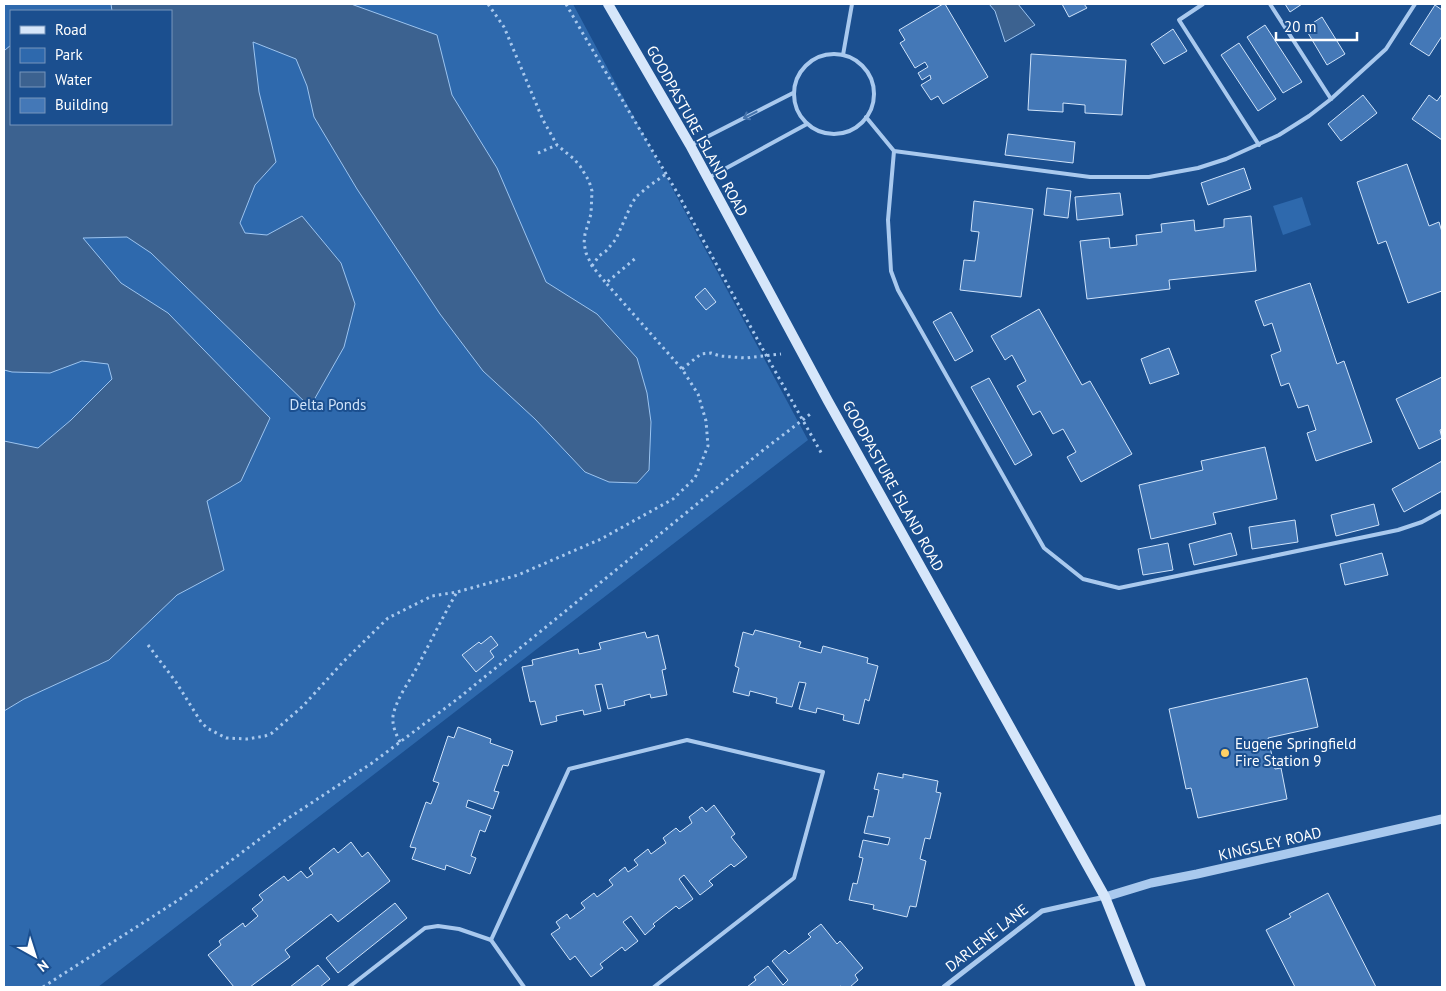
<svg xmlns="http://www.w3.org/2000/svg" width="1446" height="991" viewBox="0 0 1446 991" font-family="'PT Sans',sans-serif">
<style>
.green{fill:#2e69ad;fill-rule:evenodd}
.water{fill:#3c6290;stroke:#9cc4f0}
.building{fill:#4478b7;stroke:#cfe3fa}
.lines{fill:none;stroke-linecap:round;stroke-linejoin:round}
.path{stroke:#a9c9ee;stroke-width:3;stroke-dasharray:2.5 4;stroke-linecap:butt}
.service{stroke:#a9c9ee;stroke-width:4}
.minor{stroke:#a9c9ee;stroke-width:5}
.tertiary{stroke:#a9c9ee;stroke-width:9}
.secondary{stroke:#d6e6fa;stroke-width:10}
.oneway{stroke:#4674ac}
.poi-dot{fill:#ffd166;stroke:#1b4f8f;stroke-width:2}
.labels{text-anchor:middle;stroke-width:4;stroke-linejoin:round;paint-order:stroke}
.street-label{font-size:15px;fill:#fff;stroke:#1b4f8f}
.park-label{font-size:15px;fill:#cfe3fa;stroke:#1b4f8f}
.poi-label{font-size:15px;fill:#fff;stroke:#1b4f8f;text-anchor:start}
</style>
<rect width="100%" height="100%" fill="#1b4f8f"/>
<g class="green">
<path d="M 4,4 L 573,4 L 808,440 L 98,987 L 4,987 ZM 11,11 L 171,11 L 171,124 L 11,124 Z"/>
<polygon points="1302,197 1311,225 1283,235 1273,206"/>
</g>
<g class="water">
<polygon points="111,4 351,4 437,35 452,95 497,168 546,282 597,314 637,358 647,393 651,422 649,470 637,483 609,482 585,472 535,419 483,371 440,314 357,189 314,117 307,86 296,59 253,42 259,92 276,162 255,185 240,223 245,233 267,235 302,216 341,263 355,304 344,347 310,407 151,253 127,237 83,238 121,283 168,313 270,418 241,481 207,501 224,570 177,595 109,660 24,699 4,711 4,441 38,448 71,420 112,379 108,364 82,361 50,373 12,372 4,370 4,49 5,50 11,45 11,124 171,124 171,11 112,11"/>
<polygon points="989,4 1018,4 1035,25 1005,42 995,11"/>
</g>
<g class="building">
<polygon points="943,4 945,4 988,77 943,104 938,96 931,100 921,85 931,79 930,75 922,80 918,73 928,67 925,62 915,68 900,43 905,40 899,30"/>
<polygon points="1062,4 1084,4 1087,8 1069,17"/>
<polygon points="1285,4 1302,4 1290,12"/>
<polygon points="1435,5 1442,10 1442,36 1429,56 1410,44"/>
<polygon points="1322,17 1345,54 1327,65 1305,28"/>
<polygon points="1265,25 1302,82 1283,93 1247,37"/>
<polygon points="1173,29 1187,51 1164,64 1151,44"/>
<polygon points="1239,43 1276,99 1258,111 1221,55"/>
<polygon points="1031,54 1126,60 1122,115 1085,113 1085,105 1063,103 1063,112 1028,110"/>
<polygon points="1442,94 1442,140 1412,119 1429,95 1437,101"/>
<polygon points="1363,95 1377,113 1341,141 1328,124"/>
<polygon points="1008,134 1075,142 1073,163 1005,155"/>
<polygon points="1407,164 1429,226 1439,222 1442,232 1442,291 1408,303 1386,241 1378,244 1357,182"/>
<polygon points="1244,168 1251,189 1208,205 1201,183"/>
<polygon points="1047,188 1071,191 1068,218 1044,215"/>
<polygon points="1120,193 1123,215 1077,220 1075,197"/>
<polygon points="974,201 1033,209 1021,297 960,290 964,260 975,261 979,232 971,231"/>
<polygon points="1251,216 1256,271 1169,280 1170,289 1087,299 1080,241 1109,238 1110,248 1137,245 1136,235 1162,232 1161,224 1194,220 1195,231 1224,227 1224,219"/>
<polygon points="1310,283 1337,364 1344,361 1372,442 1316,461 1307,433 1316,430 1308,405 1298,408 1289,383 1281,386 1271,355 1281,351 1272,323 1264,326 1255,301"/>
<polygon points="705,288 716,302 706,310 695,297"/>
<polygon points="1039,309 1082,385 1090,381 1132,454 1081,482 1067,457 1076,452 1063,429 1053,434 1040,411 1033,415 1017,386 1026,381 1012,355 1005,360 991,336"/>
<polygon points="951,312 973,351 955,361 933,322"/>
<polygon points="1169,348 1179,374 1150,384 1141,359"/>
<polygon points="1442,377 1442,429 1440,430 1442,438 1419,449 1396,399"/>
<polygon points="989,378 1032,455 1015,465 971,387"/>
<polygon points="1265,447 1277,499 1213,513 1216,524 1151,539 1139,485 1203,470 1201,461"/>
<polygon points="1442,461 1442,491 1404,512 1392,489"/>
<polygon points="1374,504 1379,525 1336,536 1331,515"/>
<polygon points="1295,520 1298,542 1252,549 1249,527"/>
<polygon points="1231,533 1237,555 1194,565 1189,544"/>
<polygon points="1168,543 1173,570 1143,575 1138,549"/>
<polygon points="1382,553 1388,575 1345,585 1340,564"/>
<polygon points="755,630 801,642 799,647 821,653 823,646 868,658 867,663 878,666 869,701 865,699 859,724 843,720 844,715 817,708 816,713 799,709 806,683 799,682 792,707 776,703 777,698 750,691 749,696 733,692 739,668 735,666 743,632 753,635"/>
<polygon points="645,632 647,638 658,635 666,669 662,670 667,695 651,698 650,694 624,701 625,705 608,709 602,684 595,685 601,711 584,715 583,710 556,716 557,721 541,725 535,701 530,702 522,667 533,665 532,660 578,649 579,654 601,649 599,643"/>
<polygon points="491,636 498,645 490,651 494,657 476,672 462,655 479,642 481,644"/>
<polygon points="1307,678 1318,727 1268,738 1275,769 1281,768 1287,799 1198,818 1191,788 1186,789 1169,709"/>
<polygon points="458,727 491,739 490,743 513,751 508,766 503,765 494,791 499,792 493,809 468,800 466,807 491,816 485,832 480,830 471,856 476,858 470,874 446,865 445,870 412,859 416,848 410,847 426,802 431,804 439,783 433,781 448,736 454,738"/>
<polygon points="878,773 903,778 903,774 938,781 936,792 941,793 930,839 925,838 920,859 926,861 916,907 910,906 907,917 873,909 874,905 849,900 853,883 857,884 863,858 859,857 863,840 888,845 890,838 864,833 868,816 873,817 879,790 874,789"/>
<polygon points="714,805 735,834 731,837 747,857 734,867 731,864 709,881 713,885 700,895 684,875 679,879 693,899 679,909 676,906 653,924 655,926 645,935 631,916 623,922 638,941 625,951 622,947 600,964 603,968 591,977 575,956 570,960 551,934 560,928 556,922 567,914 570,919 585,908 581,903 594,893 597,897 613,885 609,880 625,867 628,872 638,865 634,860 648,849 651,854 666,843 663,838 676,828 680,832 692,823 689,817 702,807 706,812"/>
<polygon points="351,842 362,857 368,852 390,881 338,922 331,914 285,950 290,957 250,987 234,987 208,955 221,945 219,941 243,923 245,927 258,916 252,909 263,900 259,895 284,876 288,881 301,871 307,878 313,874 309,868 334,848 338,853"/>
<polygon points="1328,893 1376,987 1295,987 1266,930 1291,917 1289,914"/>
<polygon points="395,903 407,918 338,973 326,958"/>
<polygon points="821,924 837,944 840,941 863,968 855,975 858,980 850,987 842,987 841,986 839,987 747,987 756,980 754,977 768,966 783,985 788,980 772,961 785,950 789,954 811,937 808,934"/>
<polygon points="318,965 330,979 320,987 290,987"/>
</g>
<g class="lines">
<g class="path">
<polyline points="488,4 504,27 543,120 557,145 574,159 580,166 589,181 592,191 591,214 585,234 584,243 586,253 592,266 606,283 637,257"/>
<polyline points="566,4 582,32 678,194 766,355 823,456"/>
<polyline points="538,153 557,145"/>
<polyline points="592,266 599,256 606,251 616,239 632,203 637,196 649,186 666,174"/>
<polyline points="682,369 701,354 711,353 720,356 746,358 781,354"/>
<polyline points="148,645 176,682 201,722 207,728 226,738 247,739 265,736 272,733 303,706 344,661 388,618 432,596 457,592 518,575 601,539 673,499 695,478 708,446 706,421 698,394 682,369 606,283"/>
<path d="M 400,742 C 396,734 392,726 393,716 C 396,700 407,685 415,671 C 429,645 442,618 457,592"/>
<polyline points="43,987 180,899 281,823 372,763 460,697 762,451 813,412"/>
</g>
<g class="service">
<polyline points="1203,4 1179,20 1259,145"/>
<polyline points="1270,4 1331,99"/>
<circle cx="834" cy="94" r="40"/>
<polyline points="843,55 852,4"/>
<polyline points="866,117 894,151 1090,177 1149,177 1198,168 1226,159 1279,135 1309,116 1331,99 1386,49 1415,4"/>
<polyline points="691,145 793,93"/>
<polyline points="894,151 888,220 891,271 898,290 1044,548 1083,579 1119,588 1398,530 1422,522 1442,511"/>
<polyline points="710,177 807,124"/>
<polyline points="491,940 569,769 687,740 823,772 794,878 654,987"/>
<polyline points="349,987 425,928 438,926 459,929 491,940 524,987"/>
</g>
<polyline class="minor" points="944,987 1042,911 1105,897"/>
<polyline class="tertiary" points="1105,897 1151,883 1197,874 1442,819"/>
<polyline class="secondary" points="608,4 690,145 828,401 1105,897 1141,987"/>
</g>
<defs><path id="oneway-shaft" d="M-6 0H5M1.5-3L5.5 0L1.5 3" fill="none" stroke-width="1.6" stroke-linecap="round" stroke-linejoin="round" transform="scale(1.25)"/></defs>
<use class="oneway" href="#oneway-shaft" transform="translate(750 115) rotate(153)"/>
<circle class="poi-dot" cx="1225" cy="753" r="5"/>
<g class="labels">
<g class="street-label">
<text transform="translate(697 131) rotate(61)" y="5">GOODPASTURE ISLAND ROAD</text>
<text transform="translate(893 486) rotate(61)" y="5">GOODPASTURE ISLAND ROAD</text>
<text transform="translate(1270 844) rotate(-13)" y="5">KINGSLEY ROAD</text>
<text transform="translate(987 938) rotate(-38)" y="5">DARLENE LANE</text>
</g>
<g class="park-label">
<text x="328" y="410">Delta Ponds</text>
</g>
<g class="poi-label">
<text x="1235" y="749">Eugene Springfield<tspan x="1235" dy="17">Fire Station 9</tspan></text>
</g>
</g>
<rect width="1446" height="991" fill="none" stroke="#ffffff" stroke-width="10"/>
<rect x="10" y="10" width="162" height="115" fill="#1b4f8f" stroke="#7695bc"/>
<rect x="20" y="26" width="25" height="8" fill="#d6e6fa" stroke="#7695bc"/>
<text x="55" y="35" font-size="15" fill="#ffffff">Road</text>
<rect x="20" y="48" width="25" height="15" fill="#2e69ad" stroke="#7695bc"/>
<text x="55" y="60" font-size="15" fill="#ffffff">Park</text>
<rect x="20" y="72" width="25" height="15" fill="#3c6290" stroke="#7695bc"/>
<text x="55" y="85" font-size="15" fill="#ffffff">Water</text>
<rect x="20" y="98" width="25" height="15" fill="#4478b7" stroke="#7695bc"/>
<text x="55" y="110" font-size="15" fill="#ffffff">Building</text>
<g transform="translate(35 956) rotate(141)" stroke="#1b4f8f" stroke-width="4" paint-order="stroke">
<path d="M0-4L9 19L0 12L-9 19Z" fill="#ffffff"/>
<text y="-8" font-size="14" font-weight="bold" text-anchor="middle" fill="#ffffff">N</text>
</g>
<path d="M1276 32v8h81v-8" fill="none" stroke="#ffffff" stroke-width="2.5"/>
<text x="1284" y="32" font-size="15" fill="#ffffff" stroke="#1b4f8f" stroke-width="4" paint-order="stroke">20 m</text>
</svg>
